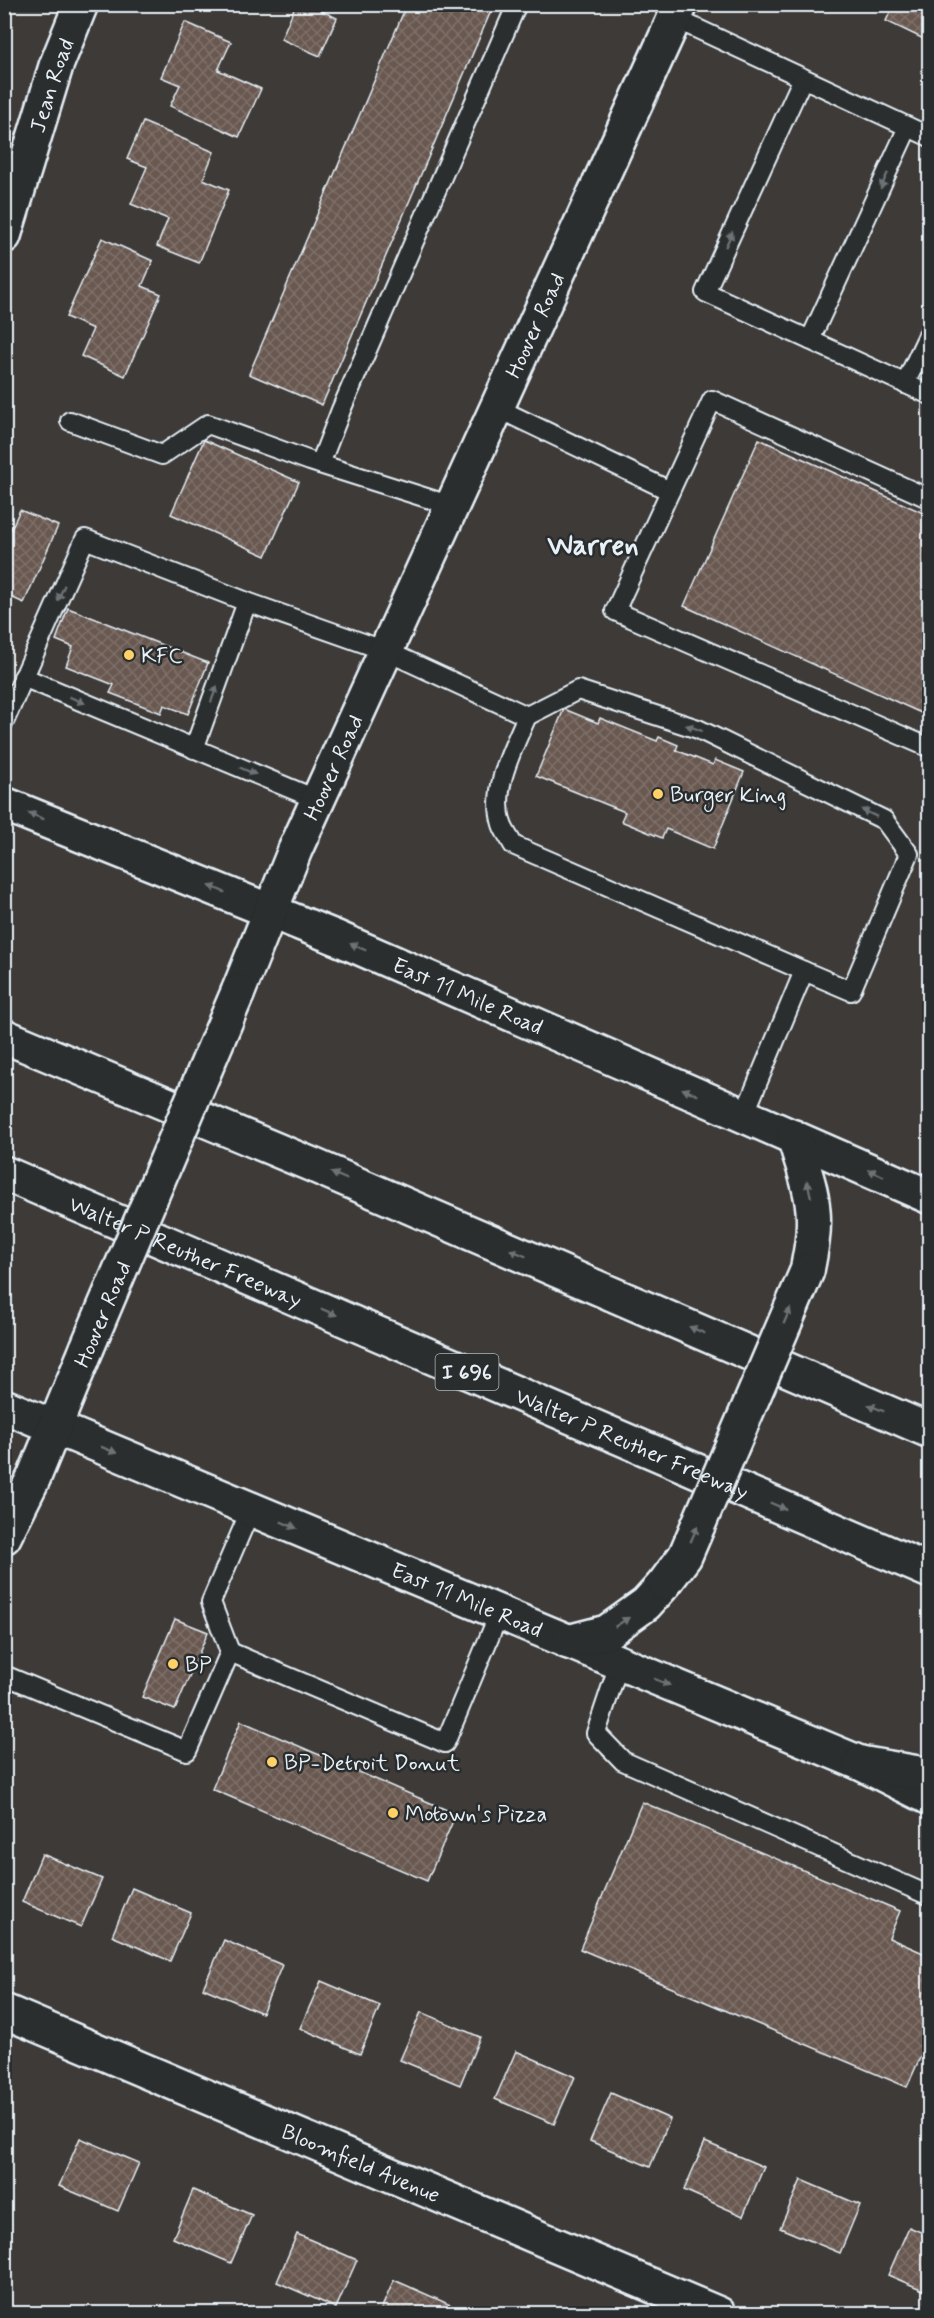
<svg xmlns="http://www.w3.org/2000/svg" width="934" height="2318" viewBox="0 0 934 2318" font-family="Mynerve,sans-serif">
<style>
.building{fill:url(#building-cross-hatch);stroke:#e8f1f8;stroke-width:1.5}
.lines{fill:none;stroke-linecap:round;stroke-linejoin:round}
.service-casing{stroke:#e8f1f8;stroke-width:22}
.minor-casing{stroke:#e8f1f8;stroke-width:38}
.secondary-casing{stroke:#e8f1f8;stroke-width:38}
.motorway-casing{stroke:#e8f1f8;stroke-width:38}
.service{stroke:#2a2d2e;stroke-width:18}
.minor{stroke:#2a2d2e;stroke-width:33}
.secondary{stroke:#2a2d2e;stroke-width:33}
.motorway{stroke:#2a2d2e;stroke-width:33}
.secondary-bridge-casing{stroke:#e8f1f8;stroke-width:38;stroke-linecap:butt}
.secondary-bridge{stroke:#2a2d2e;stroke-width:33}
.oneway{fill:#6c7275}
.poi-dot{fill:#ffd166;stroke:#2a2d2e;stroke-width:2}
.labels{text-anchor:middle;stroke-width:5;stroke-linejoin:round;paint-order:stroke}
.shield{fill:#2a2d2e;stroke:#afb6bb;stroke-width:1.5}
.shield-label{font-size:21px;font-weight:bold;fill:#e8f1f8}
.street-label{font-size:22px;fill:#e8f1f8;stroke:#2a2d2e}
.poi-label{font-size:22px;fill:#e8f1f8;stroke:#2a2d2e;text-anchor:start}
.district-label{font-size:28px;font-weight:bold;fill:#e8f1f8;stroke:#2a2d2e}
</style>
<defs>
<pattern id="building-cross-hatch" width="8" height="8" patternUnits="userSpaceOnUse" patternTransform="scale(1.5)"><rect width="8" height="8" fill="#685850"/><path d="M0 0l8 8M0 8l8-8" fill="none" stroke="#7e706a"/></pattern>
</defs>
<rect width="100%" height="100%" fill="#3d3a38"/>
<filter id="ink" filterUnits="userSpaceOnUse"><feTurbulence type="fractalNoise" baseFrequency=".0167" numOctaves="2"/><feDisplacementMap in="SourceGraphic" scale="12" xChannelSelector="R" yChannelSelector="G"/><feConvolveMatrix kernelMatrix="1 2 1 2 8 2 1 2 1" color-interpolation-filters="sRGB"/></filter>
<g filter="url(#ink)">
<g class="building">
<polygon points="296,4 308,4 337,18 320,56 281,39"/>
<polygon points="407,4 494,4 322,405 249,374"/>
<polygon points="894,4 930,4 930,42 886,21"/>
<polygon points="185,22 231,42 218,70 261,89 239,137 170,106 180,85 161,77"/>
<polygon points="143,122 214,152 203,179 229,190 199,263 157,246 168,219 131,204 147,167 127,159"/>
<polygon points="102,238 153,261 142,286 161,294 125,376 81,356 93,329 66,317"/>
<polygon points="759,439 930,516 930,717 684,606"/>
<polygon points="204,440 299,482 266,556 171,514"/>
<polygon points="20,510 58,526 24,603 4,594 4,544"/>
<polygon points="68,608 208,663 188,714 164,705 161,713 110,693 114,685 66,666 73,647 56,640"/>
<polygon points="564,709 598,723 600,718 657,741 659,737 678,745 676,750 713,765 715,760 744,772 713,849 666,829 662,838 621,821 625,812 536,776"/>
<polygon points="175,1619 208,1632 175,1710 142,1697"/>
<polygon points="241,1721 456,1814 427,1881 212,1789"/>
<polygon points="642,1802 900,1911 889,1938 930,1956 930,2035 907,2087 580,1949"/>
<polygon points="42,1854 102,1879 81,1927 22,1902"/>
<polygon points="132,1888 191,1913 170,1961 112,1936"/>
<polygon points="224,1940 282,1965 262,2013 203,1988"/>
<polygon points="321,1981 380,2006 360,2054 300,2028"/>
<polygon points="421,2012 480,2037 460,2085 400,2060"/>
<polygon points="516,2051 575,2077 554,2124 495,2099"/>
<polygon points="611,2093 670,2119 650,2167 590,2141"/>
<polygon points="80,2138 139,2163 118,2211 59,2186"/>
<polygon points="705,2142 764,2167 743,2216 684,2190"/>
<polygon points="801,2180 860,2205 840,2253 780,2228"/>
<polygon points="193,2190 252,2215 231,2263 173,2238"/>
<polygon points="909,2227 930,2236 930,2293 888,2275"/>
<polygon points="297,2234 357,2260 336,2308 277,2282"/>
<polygon points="394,2280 453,2306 449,2314 379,2314"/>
</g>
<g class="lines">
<defs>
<g id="service">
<polyline points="674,18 930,137"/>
<polyline points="803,78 705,292 930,395"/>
<polyline points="810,340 908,127"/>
<polyline points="905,384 930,331"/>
<polyline points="497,408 670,491"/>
<polyline points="70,421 162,455 208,424 310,461 452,506"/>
<polyline points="320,464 341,410 517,4"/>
<polyline points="930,499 712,400 615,611 930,748"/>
<polyline points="23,677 318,800"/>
<polyline points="527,716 578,690 698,729 884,820 909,854 851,991 804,971"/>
<path d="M 4,722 L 85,539 L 247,602 L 386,651 L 527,716 C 513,749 491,788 502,824 C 504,831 510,838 513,845 L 804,971 L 744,1115"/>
<polyline points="194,749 247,602"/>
<polyline points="230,1652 211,1602 251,1509"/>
<polyline points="619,1664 596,1733 623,1761 930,1896"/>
<polyline points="4,1675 187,1751 230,1652 445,1743 499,1614"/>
</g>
<g id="minor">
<path id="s1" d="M 4,236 L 56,66 L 81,4"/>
<path id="s2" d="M 4,2011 L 719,2314"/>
</g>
<g id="secondary">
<path id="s3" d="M 4,804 L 337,938 L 930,1197"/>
<path id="s4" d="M 238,992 L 295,850 L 681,4"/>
<path d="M 794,1137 C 801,1161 811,1185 813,1210 C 815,1231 811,1251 807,1271"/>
<path id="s5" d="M 4,1406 L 860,1763 L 930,1798"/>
<polyline points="4,1537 34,1477 87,1348"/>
<polyline points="568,1642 607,1632 646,1604 664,1584"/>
</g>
<g id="motorway">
<polyline points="4,1036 315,1166 930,1431"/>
<path id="s6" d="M 4,1173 L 930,1571"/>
<polyline points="860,1763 930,1775"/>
</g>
</defs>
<use href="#service" class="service-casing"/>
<use href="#minor" class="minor-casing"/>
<use href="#secondary" class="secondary-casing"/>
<use href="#motorway" class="motorway-casing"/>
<use href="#service" class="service"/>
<use href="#minor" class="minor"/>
<use href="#secondary" class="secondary"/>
<use href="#motorway" class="motorway"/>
<defs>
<g id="secondary-bridge">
<polyline points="87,1348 238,992"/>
<polyline points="664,1584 685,1556 807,1271"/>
</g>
</defs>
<use href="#secondary-bridge" class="secondary-bridge-casing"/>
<use href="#secondary-bridge" class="secondary-bridge"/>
</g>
<defs><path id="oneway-solid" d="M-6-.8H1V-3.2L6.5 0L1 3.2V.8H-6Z" transform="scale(1.5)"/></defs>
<g class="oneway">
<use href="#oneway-solid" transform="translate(884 181) rotate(115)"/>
<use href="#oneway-solid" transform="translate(729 239) rotate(-65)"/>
<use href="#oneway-solid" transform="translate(61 593) rotate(114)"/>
<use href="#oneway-solid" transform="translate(214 694) rotate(-70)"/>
<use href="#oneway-solid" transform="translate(77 700) rotate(23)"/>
<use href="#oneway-solid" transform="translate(694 728) rotate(-160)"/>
<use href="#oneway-solid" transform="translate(248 771) rotate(23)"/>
<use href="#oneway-solid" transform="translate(869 813) rotate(-154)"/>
<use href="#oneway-solid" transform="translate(36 816) rotate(-158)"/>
<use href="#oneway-solid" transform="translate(217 889) rotate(-157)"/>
<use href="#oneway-solid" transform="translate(358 947) rotate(-157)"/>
<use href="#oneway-solid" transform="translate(690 1092) rotate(-157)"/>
<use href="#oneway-solid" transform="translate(876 1173) rotate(-156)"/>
<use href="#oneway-solid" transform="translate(339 1176) rotate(-157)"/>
<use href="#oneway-solid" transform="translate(809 1189) rotate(-103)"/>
<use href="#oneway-solid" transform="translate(518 1253) rotate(-157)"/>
<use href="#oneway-solid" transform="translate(329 1312) rotate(23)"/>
<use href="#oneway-solid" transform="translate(787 1316) rotate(-67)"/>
<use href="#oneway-solid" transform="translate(697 1330) rotate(-157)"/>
<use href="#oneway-solid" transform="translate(876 1408) rotate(-157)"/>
<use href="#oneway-solid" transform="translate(109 1450) rotate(22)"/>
<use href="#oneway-solid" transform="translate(778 1506) rotate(23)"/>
<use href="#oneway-solid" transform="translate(289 1525) rotate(23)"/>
<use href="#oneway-solid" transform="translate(694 1534) rotate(-67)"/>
<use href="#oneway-solid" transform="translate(622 1622) rotate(-33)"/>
<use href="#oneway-solid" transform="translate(662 1682) rotate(22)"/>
</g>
</g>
<g class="poi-dot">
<circle cx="129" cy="655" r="6"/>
<circle cx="658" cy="794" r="6"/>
<circle cx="173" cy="1664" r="6"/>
<circle cx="272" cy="1762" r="6"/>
<circle cx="393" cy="1813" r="6"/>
</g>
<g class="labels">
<rect class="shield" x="435.5" y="1354" width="63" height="36" rx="4.5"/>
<g class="shield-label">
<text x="467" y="1379">I 696</text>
</g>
<g class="street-label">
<text dy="8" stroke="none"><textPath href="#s1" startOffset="158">Jean Road</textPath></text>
<text dy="8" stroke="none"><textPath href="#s4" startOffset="730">Hoover Road</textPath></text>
<text dy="8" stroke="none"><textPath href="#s4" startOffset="244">Hoover Road</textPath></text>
<text dy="8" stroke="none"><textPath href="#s3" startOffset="502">East 11 Mile Road</textPath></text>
<text dy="8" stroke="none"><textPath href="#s6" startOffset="198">Walter P Reuther Freeway</textPath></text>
<text transform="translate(102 1314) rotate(-67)" y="8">Hoover Road</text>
<text dy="8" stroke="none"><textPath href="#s6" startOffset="684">Walter P Reuther Freeway</textPath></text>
<text dy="8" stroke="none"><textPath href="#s5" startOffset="502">East 11 Mile Road</textPath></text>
<text dy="8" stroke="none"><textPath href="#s2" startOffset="388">Bloomfield Avenue</textPath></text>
</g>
<g class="poi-label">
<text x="141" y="663">KFC</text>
<text x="670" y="802">Burger King</text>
<text x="185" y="1672">BP</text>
<text x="284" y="1770">BP-Detroit Donut</text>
<text x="405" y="1821">Motown's Pizza</text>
</g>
<g class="district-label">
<text x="593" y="554">Warren</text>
</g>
</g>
<rect width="934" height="2318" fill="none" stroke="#2a2d2e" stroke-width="24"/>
<rect x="12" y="12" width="910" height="2294" fill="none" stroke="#e8f1f8" stroke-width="2" filter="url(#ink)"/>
</svg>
